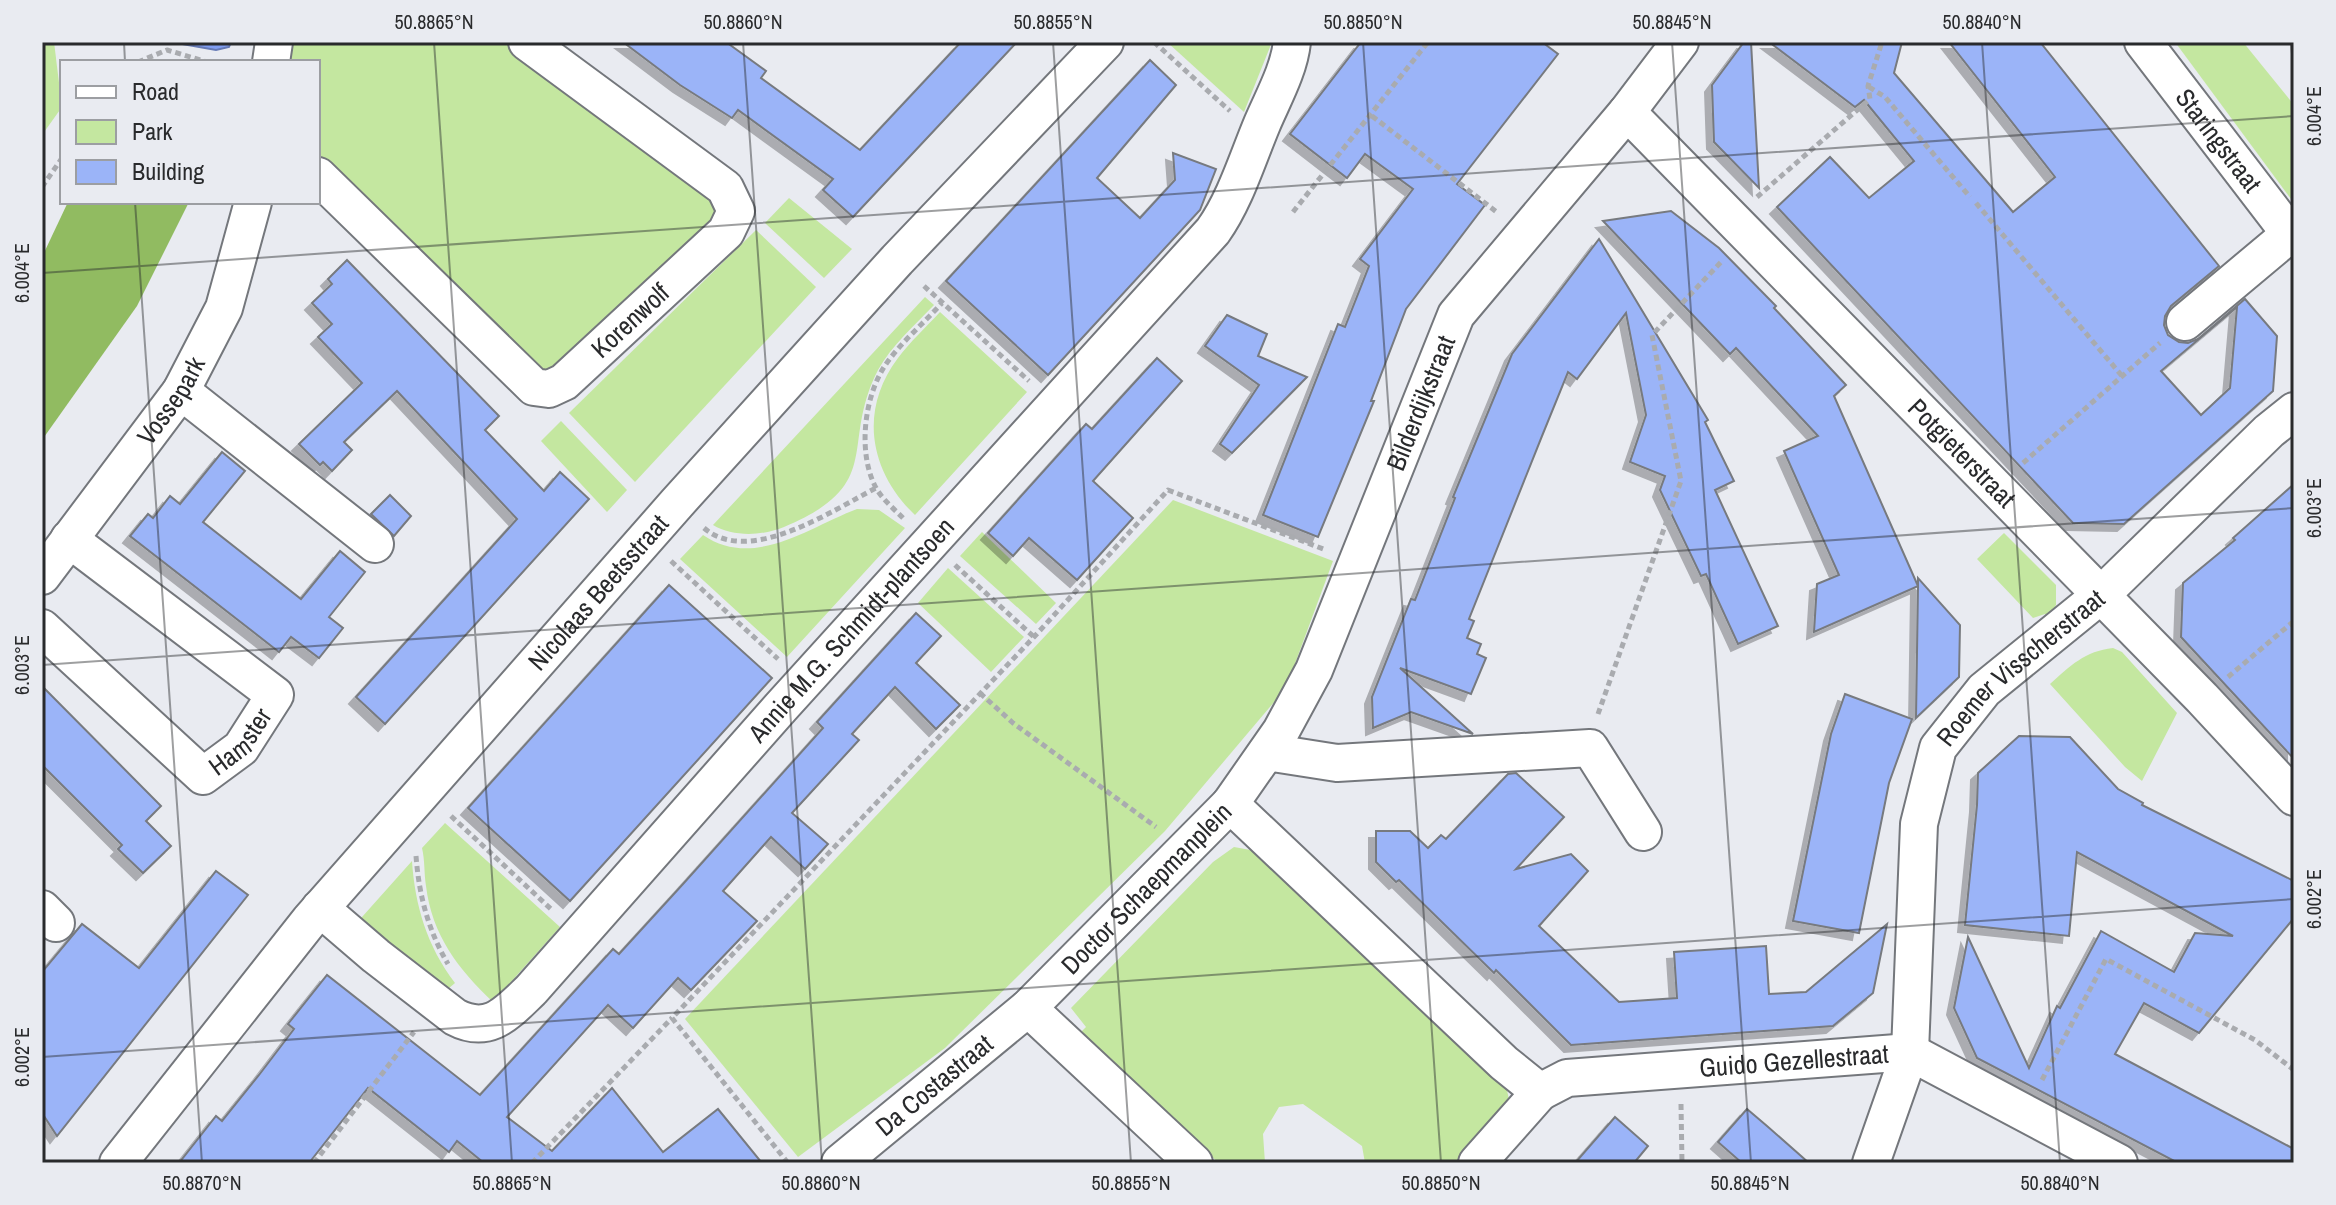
<svg xmlns="http://www.w3.org/2000/svg" width="2336" height="1205" viewBox="0 0 2336 1205" font-family="'Archivo Narrow',sans-serif">
<style>
.green{fill:#c4e7a0}
.forest{fill:#91bb61}
.water{fill:#809df1;stroke:#667ab6;stroke-width:2}
.building{fill:#9bb4f8;stroke:#777a7f;stroke-width:2;fill-rule:evenodd;filter:url(#shadow)}
.lines{fill:none;stroke-linecap:round;stroke-linejoin:round}
.minor-casing{stroke:#74777c;stroke-width:40}
.path{stroke:#a9abaf;stroke-width:5;stroke-dasharray:6 4;stroke-linecap:butt}
.minor{stroke:#fff;stroke-width:36}
.ticks{fill:none;stroke:#292a2c;stroke-width:2;stroke-opacity:0.45}
.labels{text-anchor:middle;stroke-width:6;stroke-linejoin:round;paint-order:stroke}
.street-label{font-size:26px;fill:#292a2c;stroke:#e9ebf1}
.neatline{fill:none;stroke:#292a2c;stroke-width:3}
.ticks-label{font-size:20px;text-anchor:middle;fill:#292a2c}
</style>
<defs>
<filter id="shadow"><feDropShadow dx="-7" dy="7" stdDeviation="0" flood-color="#0004"/></filter>
</defs>
<rect width="100%" height="100%" fill="#e9ebf1"/>
<g class="green">
<polygon points="42,42 54,42 62,107 42,135"/>
<path d="M 286,42 L 506,42 L 698,180 C 711,196 719,204 713,225 L 563,372 L 527,369 L 318,154 L 318,62 L 283,62 Z"/>
<polygon points="1167,42 1272,42 1244,112"/>
<polygon points="2175,42 2243,42 2294,105 2294,203"/>
<polygon points="789,198 852,249 824,278 765,223"/>
<polygon points="756,230 816,287 635,482 569,413"/>
<path d="M 925,297 L 934,305 C 915,325 891,346 878,370 C 839,446 887,484 784,527 C 762,536 733,537 713,525 Z"/>
<path d="M 940,312 L 1027,392 L 915,515 C 870,472 858,411 898,358 C 910,342 926,327 940,312 Z"/>
<polygon points="561,421 627,490 607,512 541,441"/>
<polygon points="1173,500 1333,561 1286,688 1165,831 945,1048 798,1157 685,1019"/>
<path d="M 857,509 L 879,510 L 905,528 L 787,657 L 680,559 L 703,535 C 754,570 809,527 857,509 Z"/>
<polygon points="982,532 1056,603 1036,624 960,556"/>
<polygon points="2004,533 2056,585 2056,605 2048,617 2045,614 2033,618 1977,559"/>
<polygon points="948,568 1024,637 991,672 918,603"/>
<path d="M 2113,648 L 2122,652 L 2177,713 L 2142,781 L 2125,767 L 2050,684 C 2070,666 2085,651 2113,648 Z"/>
<path d="M 445,823 L 560,927 L 493,1002 C 458,969 432,935 426,886 C 424,873 425,861 422,848 Z"/>
<polygon points="1234,847 1256,851 1469,1055 1506,1086 1511,1108 1460,1163 1365,1163 1362,1146 1303,1104 1279,1107 1263,1134 1265,1163 1219,1163 1105,1062 1078,1035 1086,1027 1071,1008 1213,862"/>
<path d="M 412,861 C 415,906 427,946 455,983 L 442,994 L 354,926 Z"/>
</g>
<polygon class="forest" points="68,202 189,202 137,306 42,440 42,257"/>
<polygon class="water" points="171,42 231,42 229,47 216,50"/>
<g class="building">
<polygon points="623,42 726,42 766,71 761,78 860,150 961,42 1017,42 853,217 823,190 833,179 738,110 732,118 680,85"/>
<polygon points="1361,42 1542,42 1558,54 1457,184 1485,205 1406,309 1371,401 1374,401 1318,537 1263,515 1338,324 1345,327 1369,266 1360,259 1413,189 1365,154 1347,178 1290,134"/>
<polygon points="1744,42 1751,42 1759,188 1714,142 1712,85"/>
<path d="M 1769,42 L 1902,42 L 1894,73 L 2013,212 L 2055,177 L 1949,42 L 2040,42 L 2219,266 L 2171,306 L 2165,316 L 2164,325 L 2168,335 L 2179,342 L 2188,343 L 2198,339 L 2245,299 L 2277,336 L 2273,391 L 2124,524 L 2073,523 L 1777,207 L 1830,157 L 1869,198 L 1914,161 L 1864,100 L 1855,107 ZM 2237,307 L 2230,388 L 2201,415 L 2161,371 Z"/>
<polygon points="1150,60 1176,85 1097,178 1140,218 1175,180 1173,153 1216,169 1200,210 1048,375 946,281"/>
<polygon points="1671,211 1719,248 1776,306 1774,308 1846,385 1834,396 1918,586 1918,578 1960,625 1959,677 1916,718 1918,586 1814,632 1817,584 1839,575 1784,451 1818,436 1736,348 1730,354 1603,221"/>
<polygon points="1599,239 1708,420 1705,422 1734,481 1715,490 1778,626 1738,644 1706,574 1701,576 1660,490 1665,476 1630,462 1646,415 1626,313 1577,379 1568,372 1542,436 1469,619 1474,621 1467,638 1481,644 1477,654 1486,658 1471,694 1400,668 1473,734 1411,712 1373,728 1372,697 1411,599 1415,600 1455,498 1453,497 1512,354"/>
<polygon points="347,260 499,416 485,430 544,491 560,472 589,499 385,724 356,697 517,519 397,391 344,442 352,450 332,471 323,462 320,465 299,444 362,383 318,337 332,324 312,303 332,284 328,279"/>
<polygon points="1227,315 1267,334 1258,356 1307,377 1232,453 1220,444 1259,385 1205,346"/>
<polygon points="1157,358 1182,381 1093,481 1133,518 1077,580 1029,538 1013,556 988,533 1086,424 1092,429"/>
<polygon points="222,452 245,471 203,522 301,599 340,551 365,572 329,617 343,628 319,658 291,637 279,652 130,536 148,514 153,518 170,496 180,504"/>
<polygon points="2294,484 2294,759 2181,637 2183,583 2235,540 2233,538"/>
<polygon points="390,495 411,516 394,536 371,514"/>
<polygon points="669,585 772,678 570,901 468,808"/>
<polygon points="916,613 941,636 916,663 960,705 936,729 895,687 852,734 859,740 792,813 828,844 805,869 771,837 723,891 757,921 691,990 678,978 633,1028 608,1005 507,1117 552,1151 612,1088 663,1152 718,1109 762,1163 484,1163 457,1141 449,1152 368,1088 309,1163 179,1163 216,1116 222,1121 259,1075 294,1029 288,1024 327,975 480,1095 613,949 619,954 683,884 823,728 817,722"/>
<polygon points="42,686 161,806 146,821 171,846 143,873 118,849 122,845 42,765"/>
<polygon points="1845,694 1912,719 1889,783 1859,933 1793,921 1831,734"/>
<polygon points="2019,736 2070,737 2118,789 2143,803 2142,805 2294,881 2294,918 2199,1033 2144,1003 2115,1054 2294,1149 2294,1163 2178,1163 1977,1058 1954,1008 1968,937 2029,1068 2057,1006 2060,1008 2101,931 2174,972 2195,933 2233,936 2077,852 2069,936 1965,925 1977,805 1978,773"/>
<polygon points="1516,773 1564,817 1516,869 1571,854 1588,871 1539,926 1619,1002 1677,998 1674,952 1766,946 1769,994 1806,992 1887,924 1873,993 1833,1026 1571,1045 1496,970 1494,973 1399,880 1396,882 1376,862 1376,831 1410,831 1428,848 1441,835 1446,839 1508,774"/>
<polygon points="216,871 248,895 57,1136 42,1113 42,972 82,924 139,968"/>
<polygon points="1747,1109 1767,1126 1809,1163 1742,1163 1718,1142"/>
<polygon points="1615,1117 1648,1146 1634,1163 1575,1163"/>
</g>
<g class="lines">
<defs>
<g id="minor">
<path id="s1" d="M 2143,42 L 2294,239"/>
<polyline points="271,62 274,42"/>
<path id="s2" d="M 1627,112 L 2202,698 L 2294,797"/>
<path id="s3" d="M 318,176 L 534,387 L 549,389 L 564,382 L 726,232 L 736,211 L 725,188 L 527,42"/>
<polyline points="2185,322 2290,234"/>
<polyline points="181,391 375,544"/>
<path id="s4" d="M 42,576 L 181,391 L 224,308 L 253,202"/>
<path id="s5" d="M 42,628 L 203,776 L 241,748 L 275,695 L 69,539"/>
<polyline points="1267,752 1337,763 1590,748 1643,832"/>
<path id="s6" d="M 1230,804 L 1281,731 L 1314,670 L 1456,315 L 1627,112 L 1680,42"/>
<path id="s7" d="M 320,908 L 376,956 L 455,1017 C 489,1035 507,1013 531,990 L 781,707 L 1213,231 C 1235,200 1247,160 1262,124 C 1273,98 1289,70 1292,42"/>
<polyline points="42,909 56,923"/>
<polyline points="1028,1008 1194,1163"/>
<path id="s8" d="M 1540,1092 L 1567,1078 L 1910,1052 L 2119,1163"/>
<path id="s9" d="M 118,1163 L 310,920 L 677,503 L 897,260 L 1105,42"/>
<path id="s10" d="M 840,1163 L 1028,1008 L 1230,804 L 1504,1063 L 1540,1092 L 1477,1163"/>
<path id="s11" d="M 1871,1163 L 1910,1052 L 1919,824 L 1938,748 L 1984,690 L 2101,595 L 2269,431 L 2294,411"/>
</g>
</defs>
<use href="#minor" class="minor-casing"/>
<g class="path">
<polyline points="1154,42 1230,111"/>
<polyline points="138,62 167,50 207,62"/>
<polyline points="1869,87 1885,97 1970,197"/>
<polyline points="1372,116 1498,213"/>
<polyline points="42,187 62,158"/>
<polyline points="1757,197 1870,99 1868,86 1882,42"/>
<polyline points="1976,203 2122,376"/>
<polyline points="1293,212 1428,42"/>
<polyline points="924,286 1029,381"/>
<polyline points="2023,463 2160,343"/>
<path d="M 903,518 C 893,508 881,498 875,486 C 858,452 864,399 884,367 C 899,344 923,324 942,303"/>
<path d="M 704,528 C 749,567 833,510 876,488"/>
<polyline points="671,561 778,659"/>
<polyline points="955,565 1034,637"/>
<polyline points="2228,677 2294,621"/>
<polyline points="980,693 1013,723 1156,827"/>
<polyline points="1598,714 1681,481 1652,335 1722,261"/>
<polyline points="451,816 552,910"/>
<path d="M 416,856 C 419,895 428,930 448,964"/>
<polyline points="2042,1080 2106,959 2255,1040 2294,1070"/>
<polyline points="1681,1104 1682,1163"/>
<polyline points="314,1163 414,1032"/>
<polyline points="532,1163 672,1018"/>
<polyline points="788,1163 672,1018 1034,637 1168,490 1326,550"/>
</g>
<use href="#minor" class="minor"/>
</g>
<path class="ticks" d="M 124,42 L 125,62M 434,42 L 512,1163M 743,42 L 822,1163M 1053,42 L 1131,1163M 1363,42 L 1441,1163M 1672,42 L 1751,1163M 1982,42 L 2060,1163M 2291,42 L 2294,78M 135,202 L 202,1163M 42,273 L 2294,116M 42,665 L 2294,508M 42,1057 L 2294,899"/>
<g class="labels">
<g class="street-label">
<text dy="9" stroke="none"><textPath href="#s1" startOffset="124">Staringstraat</textPath></text>
<text dy="9" stroke="none"><textPath href="#s3" startOffset="424">Korenwolf</textPath></text>
<text dy="9" stroke="none"><textPath href="#s4" startOffset="218">Vossepark</textPath></text>
<text dy="9" stroke="none"><textPath href="#s6" startOffset="446">Bilderdijkstraat</textPath></text>
<text dy="9" stroke="none"><textPath href="#s2" startOffset="478">Potgieterstraat</textPath></text>
<text dy="9" stroke="none"><textPath href="#s9" startOffset="746">Nicolaas Beetsstraat</textPath></text>
<text dy="9" stroke="none"><textPath href="#s7" startOffset="744">Annie M.G. Schmidt-plantsoen</textPath></text>
<text dy="9" stroke="none"><textPath href="#s11" startOffset="540">Roemer Visscherstraat</textPath></text>
<text dy="9" stroke="none"><textPath href="#s5" startOffset="270">Hamster</textPath></text>
<text dy="9" stroke="none"><textPath href="#s10" startOffset="412">Doctor Schaepmanplein</textPath></text>
<text dy="9" stroke="none"><textPath href="#s8" startOffset="258">Guido Gezellestraat</textPath></text>
<text dy="9" stroke="none"><textPath href="#s10" startOffset="122">Da Costastraat</textPath></text>
</g>
</g>
<rect width="2336" height="1205" fill="none" stroke="#e9ebf1" stroke-width="88"/>
<rect x="60" y="60" width="260" height="144" fill="#e9ebf1" stroke="#9c9ea2" stroke-width="2"/>
<rect x="76" y="86" width="40" height="12" fill="#ffffff" stroke="#9c9ea2" stroke-width="2"/>
<text x="132" y="100" font-size="24" fill="#292a2c">Road</text>
<rect x="76" y="120" width="40" height="24" fill="#c4e7a0" stroke="#9c9ea2" stroke-width="2"/>
<text x="132" y="140" font-size="24" fill="#292a2c">Park</text>
<rect x="76" y="160" width="40" height="24" fill="#9bb4f8" stroke="#9c9ea2" stroke-width="2"/>
<text x="132" y="180" font-size="24" fill="#292a2c">Building</text>
<rect x="44" y="44" width="2248" height="1117" class="neatline"/>
<g class="ticks-label">
<text x="434" y="29">50.8865°N</text>
<text x="743" y="29">50.8860°N</text>
<text x="1053" y="29">50.8855°N</text>
<text x="1363" y="29">50.8850°N</text>
<text x="1672" y="29">50.8845°N</text>
<text x="1982" y="29">50.8840°N</text>
<text transform="translate(2314 116) rotate(-90)" y="7">6.004°E</text>
<text transform="translate(22 273) rotate(-90)" y="7">6.004°E</text>
<text transform="translate(2314 508) rotate(-90)" y="7">6.003°E</text>
<text transform="translate(22 665) rotate(-90)" y="7">6.003°E</text>
<text transform="translate(2314 899) rotate(-90)" y="7">6.002°E</text>
<text transform="translate(22 1057) rotate(-90)" y="7">6.002°E</text>
<text x="202" y="1190">50.8870°N</text>
<text x="512" y="1190">50.8865°N</text>
<text x="821" y="1190">50.8860°N</text>
<text x="1131" y="1190">50.8855°N</text>
<text x="1441" y="1190">50.8850°N</text>
<text x="1750" y="1190">50.8845°N</text>
<text x="2060" y="1190">50.8840°N</text>
</g>
</svg>
